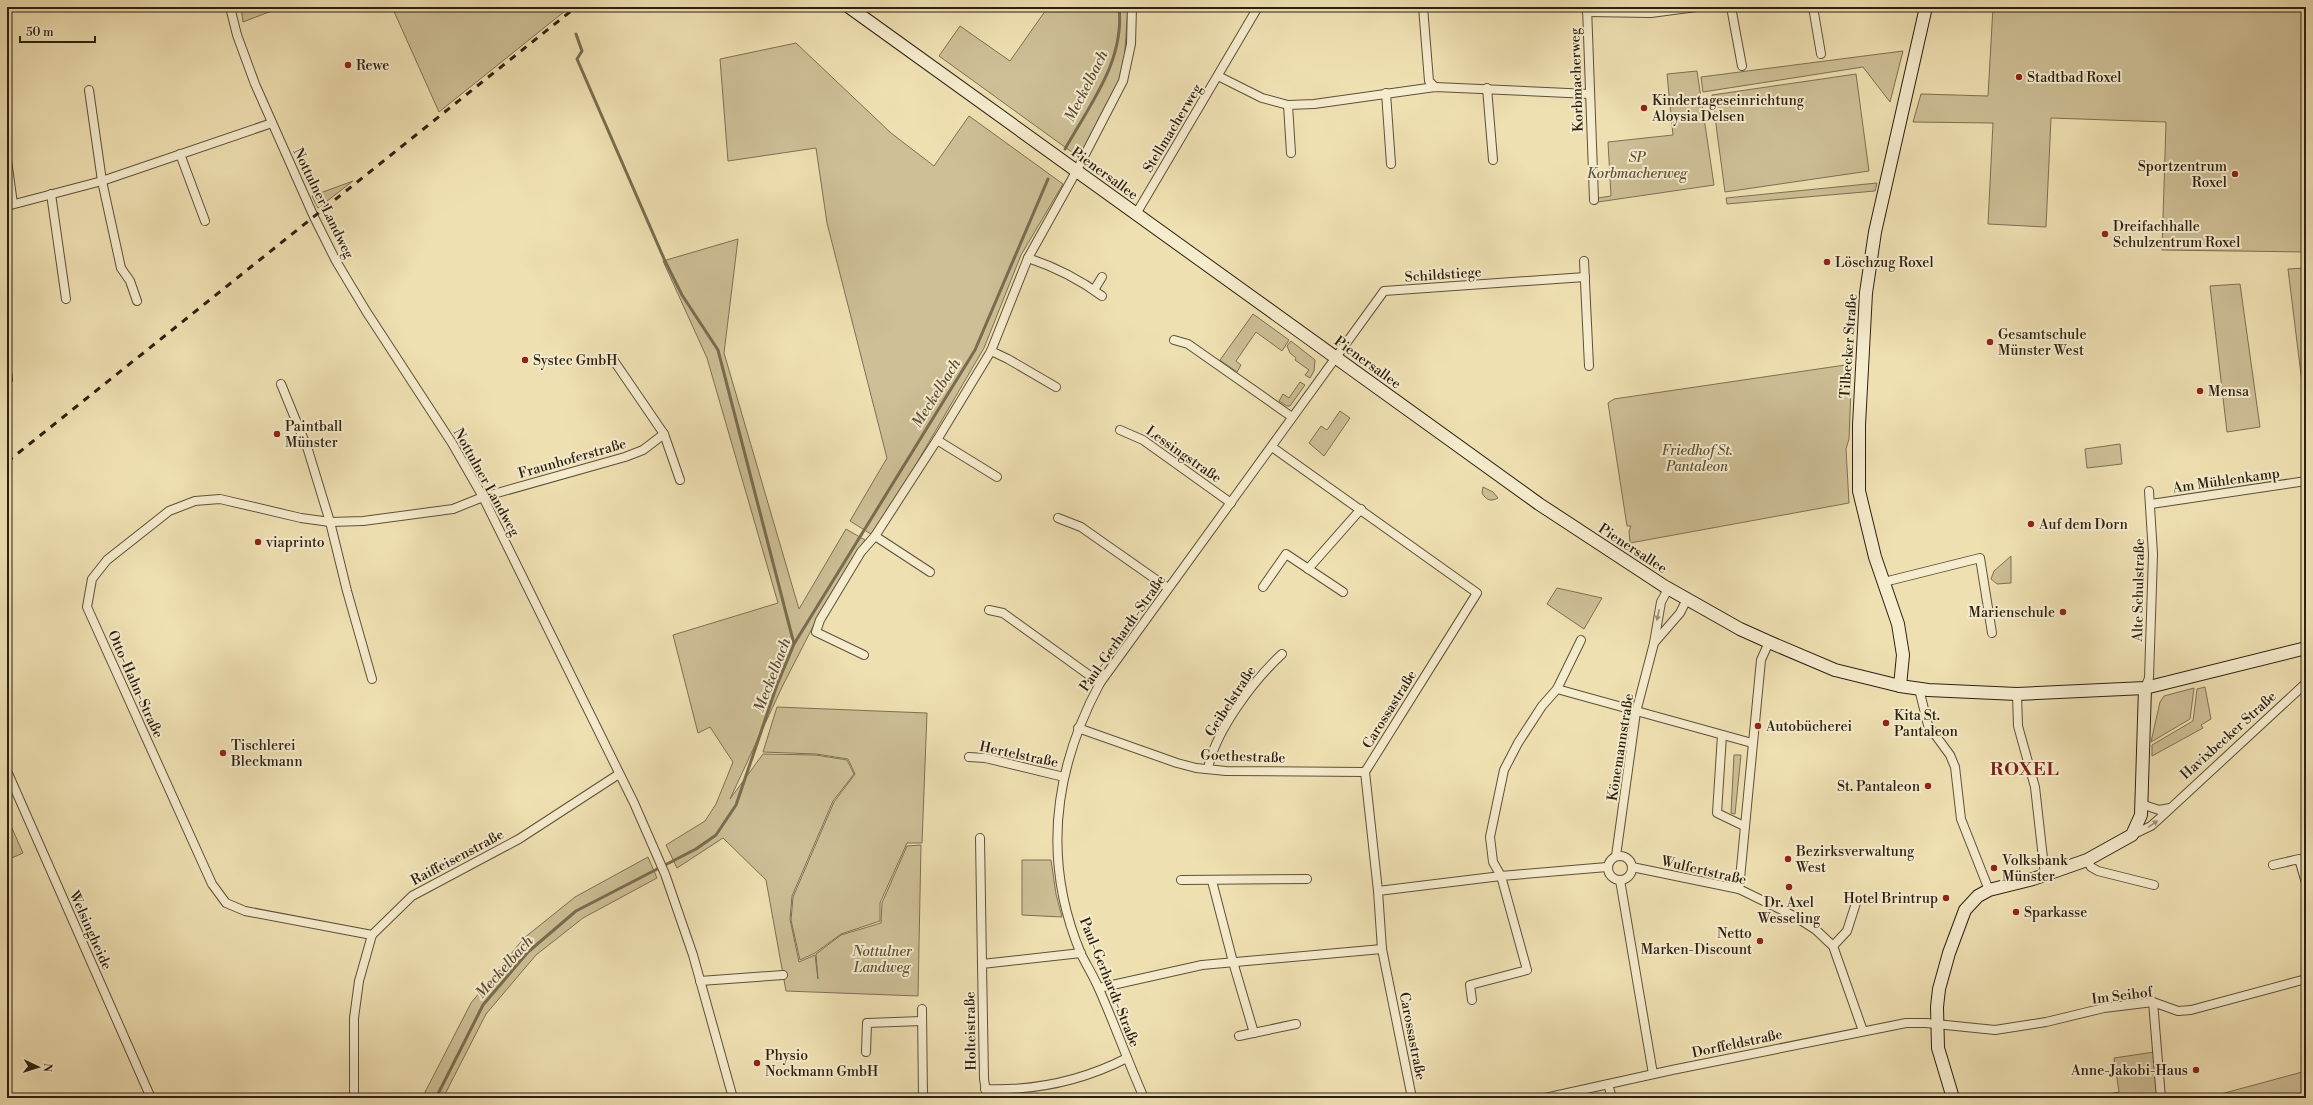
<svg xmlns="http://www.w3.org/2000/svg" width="2313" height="1105" viewBox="0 0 2313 1105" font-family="'Libre Bodoni',serif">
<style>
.green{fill:#cebf96;stroke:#7d7053}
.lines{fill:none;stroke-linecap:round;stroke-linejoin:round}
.stream{stroke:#796c50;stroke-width:3}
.street-casing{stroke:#5d5038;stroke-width:10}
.secondary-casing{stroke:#2c2010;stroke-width:14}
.street{stroke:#f5ebcd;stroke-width:8}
.secondary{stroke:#f5ebcd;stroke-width:12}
.rail{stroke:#2c2010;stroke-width:3;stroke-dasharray:7 7;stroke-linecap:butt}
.oneway{fill:#9b9078}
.poi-dot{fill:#8f2418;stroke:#f5ebcd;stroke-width:1.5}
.labels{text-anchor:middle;stroke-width:4;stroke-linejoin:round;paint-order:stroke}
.poi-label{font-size:14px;fill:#2c2010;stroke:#f5ebcd;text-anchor:start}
.street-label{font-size:14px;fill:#2c2010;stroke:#f5ebcd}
.park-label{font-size:14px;font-style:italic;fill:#5d5038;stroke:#f5ebcd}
.water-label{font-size:15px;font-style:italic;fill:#594c35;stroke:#f5ebcd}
.district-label{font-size:18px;font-weight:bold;letter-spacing:1px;fill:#7a1f14;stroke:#f5ebcd}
</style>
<rect width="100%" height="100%" fill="#efe0b2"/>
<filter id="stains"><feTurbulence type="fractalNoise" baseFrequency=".005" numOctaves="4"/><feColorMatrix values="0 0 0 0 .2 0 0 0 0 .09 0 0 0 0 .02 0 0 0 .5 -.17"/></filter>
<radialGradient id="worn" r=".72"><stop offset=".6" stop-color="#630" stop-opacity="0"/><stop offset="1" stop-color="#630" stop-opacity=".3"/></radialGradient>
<g class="green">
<polygon points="241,7 282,7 243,22"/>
<polygon points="392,7 570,7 439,112"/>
<polygon points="1048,7 1128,7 1124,63 1119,80 1080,158 939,56 960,26 1010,61"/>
<polygon points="1993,7 2297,7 2306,9 2306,252 2162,250 2166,122 2051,118 2046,227 1988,224 1993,123 1913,122 1921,94 1988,96"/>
<polygon points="796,43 891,133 934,166 969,116 1063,184 1021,255 984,348 874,536 850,521 887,458 827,223 816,148 728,161 720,59"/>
<polygon points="1903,51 1890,102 1863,67 1703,92 1701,77"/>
<polygon points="1697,71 1714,185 1598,202 1598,198 1611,196 1608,142 1673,135 1667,74"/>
<polygon points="1856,74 1869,171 1725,192 1712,95"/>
<polygon points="353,181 318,208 312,196"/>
<polygon points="1877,183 1875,191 1727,204 1726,198"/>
<polygon points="738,239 724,353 799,609 846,529 865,540 821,611 783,685 730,799 763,754 816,755 847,760 854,774 833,801 792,896 790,919 799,962 815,955 818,979 816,954 841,935 881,923 882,903 907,846 921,845 918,996 786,991 766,880 723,838 677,868 666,845 705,821 716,804 733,762 710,727 698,733 673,635 778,603 707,358 663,261"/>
<polygon points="2306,268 2306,415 2288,269"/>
<polygon points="2240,284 2260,427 2227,432 2210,286"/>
<polygon points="1253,314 1289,340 1282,351 1256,332 1236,361 1241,365 1237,372 1220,360"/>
<polygon points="1291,341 1315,360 1314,371 1310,378 1305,375 1309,370 1295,360 1296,358 1290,353 1287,346"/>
<polygon points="1852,364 1849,439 1846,449 1849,503 1630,543 1629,531 1631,526 1627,526 1608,403 1614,399"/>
<polygon points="1300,382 1305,385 1290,406 1287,406 1279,401 1283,394 1289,398"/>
<polygon points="1340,411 1350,418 1324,456 1309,443 1321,426 1327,430"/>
<polygon points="2120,444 2122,464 2087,468 2085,449"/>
<path d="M 1483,487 L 1493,492 L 1498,498 C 1491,502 1486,500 1482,493 Z"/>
<polygon points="2011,556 2011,583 1997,584 1991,579 1994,571"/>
<polygon points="1557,588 1602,598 1584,629 1547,604"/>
<polygon points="2205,687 2211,719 2201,725 2203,728 2152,756 2152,745 2193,721 2197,689"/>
<polygon points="2194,688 2190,719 2151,742 2160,702 2164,696"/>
<polygon points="777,707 927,713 922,843 907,843 880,903 880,921 841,934 815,953 800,960 791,920 793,897 834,802 855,774 848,759 816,754 763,752"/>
<polygon points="1734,755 1741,755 1735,814 1731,813"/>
<polygon points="7,817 23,853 7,860"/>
<polygon points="648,857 657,878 583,918 536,955 486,1014 443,1098 422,1098 471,1003 524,938 575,897"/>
<polygon points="1022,860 1051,860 1056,894 1062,917 1022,915"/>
<polygon points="2161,1051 2164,1098 2086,1098 2119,1092 2114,1058"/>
<polygon points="2306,1071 2306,1098 2206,1098"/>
</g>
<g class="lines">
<g class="stream">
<polyline points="576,34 582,51 577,59 665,261 682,295 718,350 794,644"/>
<path d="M 1065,149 C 1090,104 1125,61 1119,7"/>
<polyline points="436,1098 483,1005 528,952 576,911 696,849 716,835 736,805 777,685 794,644 975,350 1048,179"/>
</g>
<defs>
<g id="street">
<polyline points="230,7 237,35 255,84 314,217 336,261 366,311 452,443 483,497 634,803 665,874 693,955 733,1098"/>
<polyline points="1423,7 1429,81 1435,87"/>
<polyline points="1587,7 1594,200"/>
<polyline points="1731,7 1742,66"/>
<polyline points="1813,7 1821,54"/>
<polyline points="1587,12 1651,13 1696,7"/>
<polyline points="1218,76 1262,98 1288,105"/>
<polyline points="1487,88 1493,160"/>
<polyline points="89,90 102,181 121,268 130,281 137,301"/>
<polyline points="1386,93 1391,164"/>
<polyline points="1291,153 1288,105 1314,104 1435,87 1590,94"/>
<polyline points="180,154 205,221"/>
<polyline points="7,160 13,204"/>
<polyline points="51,194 66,299"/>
<polyline points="7,206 102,181 272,123"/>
<polyline points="1136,214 1258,7"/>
<path d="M 1028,258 C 1055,267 1079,279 1102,296"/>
<polyline points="1584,261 1589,366"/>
<polyline points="1094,290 1102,277"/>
<polyline points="1174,340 1188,344 1292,417"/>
<polyline points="991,351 1008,359 1056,387"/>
<polyline points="612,358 664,434 680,480"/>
<polyline points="7,371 8,380"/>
<polyline points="281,384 308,450 330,522 347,591 372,679"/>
<polyline points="1120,430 1143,440 1231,503"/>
<polyline points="937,440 997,477"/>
<polyline points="1272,447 1477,593 1365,772 1378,891 1382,949 1412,1098"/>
<polyline points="2151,504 2306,481"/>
<polyline points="1058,518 1081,527 1168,588"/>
<polyline points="875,536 930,572"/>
<polyline points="1308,569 1361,509"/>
<polyline points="1884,582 1980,558 1992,633"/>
<polyline points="1263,587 1286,554 1343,592"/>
<polyline points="989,610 1003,613 1100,683"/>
<polyline points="1654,643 1680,613 1687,599"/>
<polyline points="864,655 816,632 820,620 861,552 875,536 937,440 991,351 1028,258 1077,170 1123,81 1131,44 1132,7"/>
<polyline points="2145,688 2149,678 2153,554 2149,491"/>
<polyline points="1557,689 1752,743"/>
<polyline points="1919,689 1928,725 1950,755 1955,767 1961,819 1989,890"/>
<polyline points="2017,694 2018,726 2035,787 2045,876"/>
<polyline points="1078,728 1177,763 1196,768 1226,771 1365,772"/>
<polyline points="1722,735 1717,813 1744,826"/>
<polyline points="969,757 985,758 1064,777"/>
<path d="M 1208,769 C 1215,731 1254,680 1282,654"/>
<polyline points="7,771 151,1098"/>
<polyline points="2141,804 2159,810 2170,808"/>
<polyline points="2132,835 2151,826 2160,818 2306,683"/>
<polyline points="980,838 982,964"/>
<circle cx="1620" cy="868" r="12"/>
<polyline points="1616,856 1636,712 1654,643 1661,602 1668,589"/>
<polyline points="2087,860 2091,867 2098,871 2154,885"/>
<polyline points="2273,865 2299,859 2306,883"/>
<polyline points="1632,867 1739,889 1794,916 1816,930 1833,946 1863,1031"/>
<polyline points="1181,880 1307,879"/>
<polyline points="1620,880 1653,1074"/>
<polyline points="1212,881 1233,962 1254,1033"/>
<polyline points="1739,889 1761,660 1769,642"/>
<polyline points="1378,891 1501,876 1607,867"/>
<polyline points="372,935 245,911 226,903 212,884 87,607 92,579 107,560 169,511 195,501 220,499 301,518 330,522 363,521 453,509 483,497 625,457 643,450 664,434"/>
<polyline points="1833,946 1847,931 1856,903"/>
<polyline points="700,981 783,975"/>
<polyline points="1099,988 1202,965 1382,949"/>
<polyline points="1472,1000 1470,985 1527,970 1501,876 1493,862 1490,837 1504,770 1518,743 1542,706 1557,689 1581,640"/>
<polyline points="2153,1002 2161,1098"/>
<polyline points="922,1009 923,1098"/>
<polyline points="1239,1036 1296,1024"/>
<polyline points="866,1052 867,1023 922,1021"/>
<polyline points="1608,1084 1612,1098"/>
<path d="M 985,1089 C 1036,1091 1082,1081 1127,1058"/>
<polyline points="354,1098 354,1018 359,981 372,935 412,896 519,839 619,774"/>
<polyline points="987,1098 984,1079 982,964 1081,953"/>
<path d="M 1144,1098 C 1128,1062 1115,1025 1099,989 C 1094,977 1087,966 1081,954 C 1042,861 1054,769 1100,683 L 1384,291 L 1585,277"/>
<polyline points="1545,1098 1672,1070 1906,1023 1926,1023 1995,1030 2046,1022 2104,1008 2153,1002 2178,1011 2191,1010 2306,979"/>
</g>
<g id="secondary">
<polyline points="849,7 1539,504 1664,586 1740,629 1769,642 1835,670 1900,686 1928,690 2017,694 2145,688 2306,648"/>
<polyline points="1900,686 1903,655 1898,624 1875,557 1859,491 1859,425 1866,293 1875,232 1926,7"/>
<polyline points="1953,1098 1938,1048 1937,1007 1939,989 1949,953 1965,910 1978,896 1989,890 2033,879 2087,860 2132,835 2141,815 2145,688"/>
</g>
</defs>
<use href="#street" class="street-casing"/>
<use href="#secondary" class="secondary-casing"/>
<use href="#street" class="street"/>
<use href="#secondary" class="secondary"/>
<polyline class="rail" points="7,462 576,7"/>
</g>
<defs><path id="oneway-solid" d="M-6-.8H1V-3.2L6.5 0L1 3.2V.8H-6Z"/></defs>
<g class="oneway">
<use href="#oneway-solid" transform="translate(1658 615) rotate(102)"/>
<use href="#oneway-solid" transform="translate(2153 824) rotate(-35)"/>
</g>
<g class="poi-dot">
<circle cx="348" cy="65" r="4"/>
<circle cx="2019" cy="77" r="4"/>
<circle cx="1644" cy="108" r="4"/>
<circle cx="2235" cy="174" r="4"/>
<circle cx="2105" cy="234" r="4"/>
<circle cx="1827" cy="262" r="4"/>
<circle cx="1990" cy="342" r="4"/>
<circle cx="525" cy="360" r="4"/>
<circle cx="2200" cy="391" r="4"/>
<circle cx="277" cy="434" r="4"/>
<circle cx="2031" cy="524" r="4"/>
<circle cx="258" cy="542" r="4"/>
<circle cx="2063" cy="612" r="4"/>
<circle cx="1886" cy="723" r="4"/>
<circle cx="1758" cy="726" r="4"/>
<circle cx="223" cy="753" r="4"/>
<circle cx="1928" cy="786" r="4"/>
<circle cx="1788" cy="859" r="4"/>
<circle cx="1994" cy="868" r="4"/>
<circle cx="1789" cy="887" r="4"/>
<circle cx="1946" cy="898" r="4"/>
<circle cx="2016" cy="912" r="4"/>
<circle cx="1760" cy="941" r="4"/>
<circle cx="757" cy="1063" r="4"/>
<circle cx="2196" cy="1070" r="4"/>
</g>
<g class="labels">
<g class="poi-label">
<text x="356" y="70">Rewe</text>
<text x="2027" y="82">Stadtbad Roxel</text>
<text x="1652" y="105">Kindertageseinrichtung<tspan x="1652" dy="16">Aloysia Delsen</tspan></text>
<text x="2227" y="171" text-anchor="end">Sportzentrum<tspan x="2227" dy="16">Roxel</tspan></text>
<text x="2113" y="231">Dreifachhalle<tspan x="2113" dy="16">Schulzentrum Roxel</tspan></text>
<text x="1835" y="267">Löschzug Roxel</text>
<text x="1998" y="339">Gesamtschule<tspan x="1998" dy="16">Münster West</tspan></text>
<text x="533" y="365">Systec GmbH</text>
<text x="2208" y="396">Mensa</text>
<text x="285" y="431">Paintball<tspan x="285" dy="16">Münster</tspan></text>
<text x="2039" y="529">Auf dem Dorn</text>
<text x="266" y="547">viaprinto</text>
<text x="2055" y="617" text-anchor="end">Marienschule</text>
<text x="1894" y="720">Kita St.<tspan x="1894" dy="16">Pantaleon</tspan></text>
<text x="1766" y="731">Autobücherei</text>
<text x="231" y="750">Tischlerei<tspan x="231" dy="16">Bleckmann</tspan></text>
<text x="1920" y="791" text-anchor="end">St. Pantaleon</text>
<text x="1796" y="856">Bezirksverwaltung<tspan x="1796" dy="16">West</tspan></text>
<text x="2002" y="865">Volksbank<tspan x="2002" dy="16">Münster</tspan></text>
<text x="1938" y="903" text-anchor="end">Hotel Brintrup</text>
<text x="1789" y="907" text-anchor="middle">Dr. Axel<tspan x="1789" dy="16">Wesseling</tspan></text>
<text x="2024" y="917">Sparkasse</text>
<text x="1752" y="938" text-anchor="end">Netto<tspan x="1752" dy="16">Marken-Discount</tspan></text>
<text x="765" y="1060">Physio<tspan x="765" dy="16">Nockmann GmbH</tspan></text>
<text x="2188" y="1075" text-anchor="end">Anne-Jakobi-Haus</text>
</g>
<g class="street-label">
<text transform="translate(1576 80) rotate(-92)" y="5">Korbmacherweg</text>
<text transform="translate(1172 128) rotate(-59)" y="5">Stellmacherweg</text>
<text transform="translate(1105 173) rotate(36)" y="5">Pienersallee</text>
<text transform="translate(324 203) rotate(64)" y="5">Nottulner Landweg</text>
<text transform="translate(1443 274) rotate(-4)" y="5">Schildstiege</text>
<text transform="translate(1848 346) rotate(-86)" y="5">Tilbecker Straße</text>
<text transform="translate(1368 362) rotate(36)" y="5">Pienersallee</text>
<text transform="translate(1184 454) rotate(35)" y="5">Lessingstraße</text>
<text transform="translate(572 458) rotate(-16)" y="5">Fraunhoferstraße</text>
<text transform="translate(2226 480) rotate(-8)" y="5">Am Mühlenkamp</text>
<text transform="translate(487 482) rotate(61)" y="5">Nottulner Landweg</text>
<text transform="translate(1633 548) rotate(33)" y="5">Pienersallee</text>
<text transform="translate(2138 590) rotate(-89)" y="5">Alte Schulstraße</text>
<text transform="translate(1122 633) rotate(-55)" y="5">Paul-Gerhardt-Straße</text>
<text transform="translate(136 684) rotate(66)" y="5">Otto-Hahn-Straße</text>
<text transform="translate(1230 701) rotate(-57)" y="5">Geibelstraße</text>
<text transform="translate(1389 709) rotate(-58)" y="5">Carossastraße</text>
<text transform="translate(2228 735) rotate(-42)" y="5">Havixbecker Straße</text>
<text transform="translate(1620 747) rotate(-81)" y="5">Könemannstraße</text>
<text transform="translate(1019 754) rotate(12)" y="5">Hertelstraße</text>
<text transform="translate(1243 756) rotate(2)" y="5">Goethestraße</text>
<text transform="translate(457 857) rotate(-28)" y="5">Raiffeisenstraße</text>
<text transform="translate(1704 870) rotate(13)" y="5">Wulfertstraße</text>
<text transform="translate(91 930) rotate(66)" y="5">Welsingheide</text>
<text transform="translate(1110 982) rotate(68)" y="5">Paul-Gerhardt-Straße</text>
<text transform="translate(2122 995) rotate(-7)" y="5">Im Seihof</text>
<text transform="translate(970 1031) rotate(-91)" y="5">Holteistraße</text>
<text transform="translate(1413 1036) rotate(79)" y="5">Carossastraße</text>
<text transform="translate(1737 1043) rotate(-12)" y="5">Dorffeldstraße</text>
</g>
<g class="park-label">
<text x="1637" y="162">SP<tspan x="1637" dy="16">Korbmacherweg</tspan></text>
<text x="1697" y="455">Friedhof St.<tspan x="1697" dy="16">Pantaleon</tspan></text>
<text x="882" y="956">Nottulner<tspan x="882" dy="16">Landweg</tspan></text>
</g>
<g class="water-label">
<text transform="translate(1086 86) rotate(-63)" y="5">Meckelbach</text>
<text transform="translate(936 393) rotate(-58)" y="5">Meckelbach</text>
<text transform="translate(772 675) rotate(-69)" y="5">Meckelbach</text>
<text transform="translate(504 967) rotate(-48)" y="5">Meckelbach</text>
</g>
<g class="district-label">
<text x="2025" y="775">ROXEL</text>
</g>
</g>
<rect width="2313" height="1105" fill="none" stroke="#efe0b2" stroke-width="24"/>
<rect x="8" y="8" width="2297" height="1089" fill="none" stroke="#2c2010" stroke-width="2"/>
<rect x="12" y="12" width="2289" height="1081" fill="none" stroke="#2c2010"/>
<g transform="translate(38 1067) rotate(94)" stroke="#f5ebcd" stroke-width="3" paint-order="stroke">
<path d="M0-3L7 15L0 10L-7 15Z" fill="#2c2010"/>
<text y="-6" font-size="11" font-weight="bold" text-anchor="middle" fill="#2c2010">N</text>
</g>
<path d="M20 36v6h75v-6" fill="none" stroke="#2c2010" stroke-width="2"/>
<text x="26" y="36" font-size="12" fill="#2c2010" stroke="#f5ebcd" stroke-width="3" paint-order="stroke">50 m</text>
<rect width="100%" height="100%" filter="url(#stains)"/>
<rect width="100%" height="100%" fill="url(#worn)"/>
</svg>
